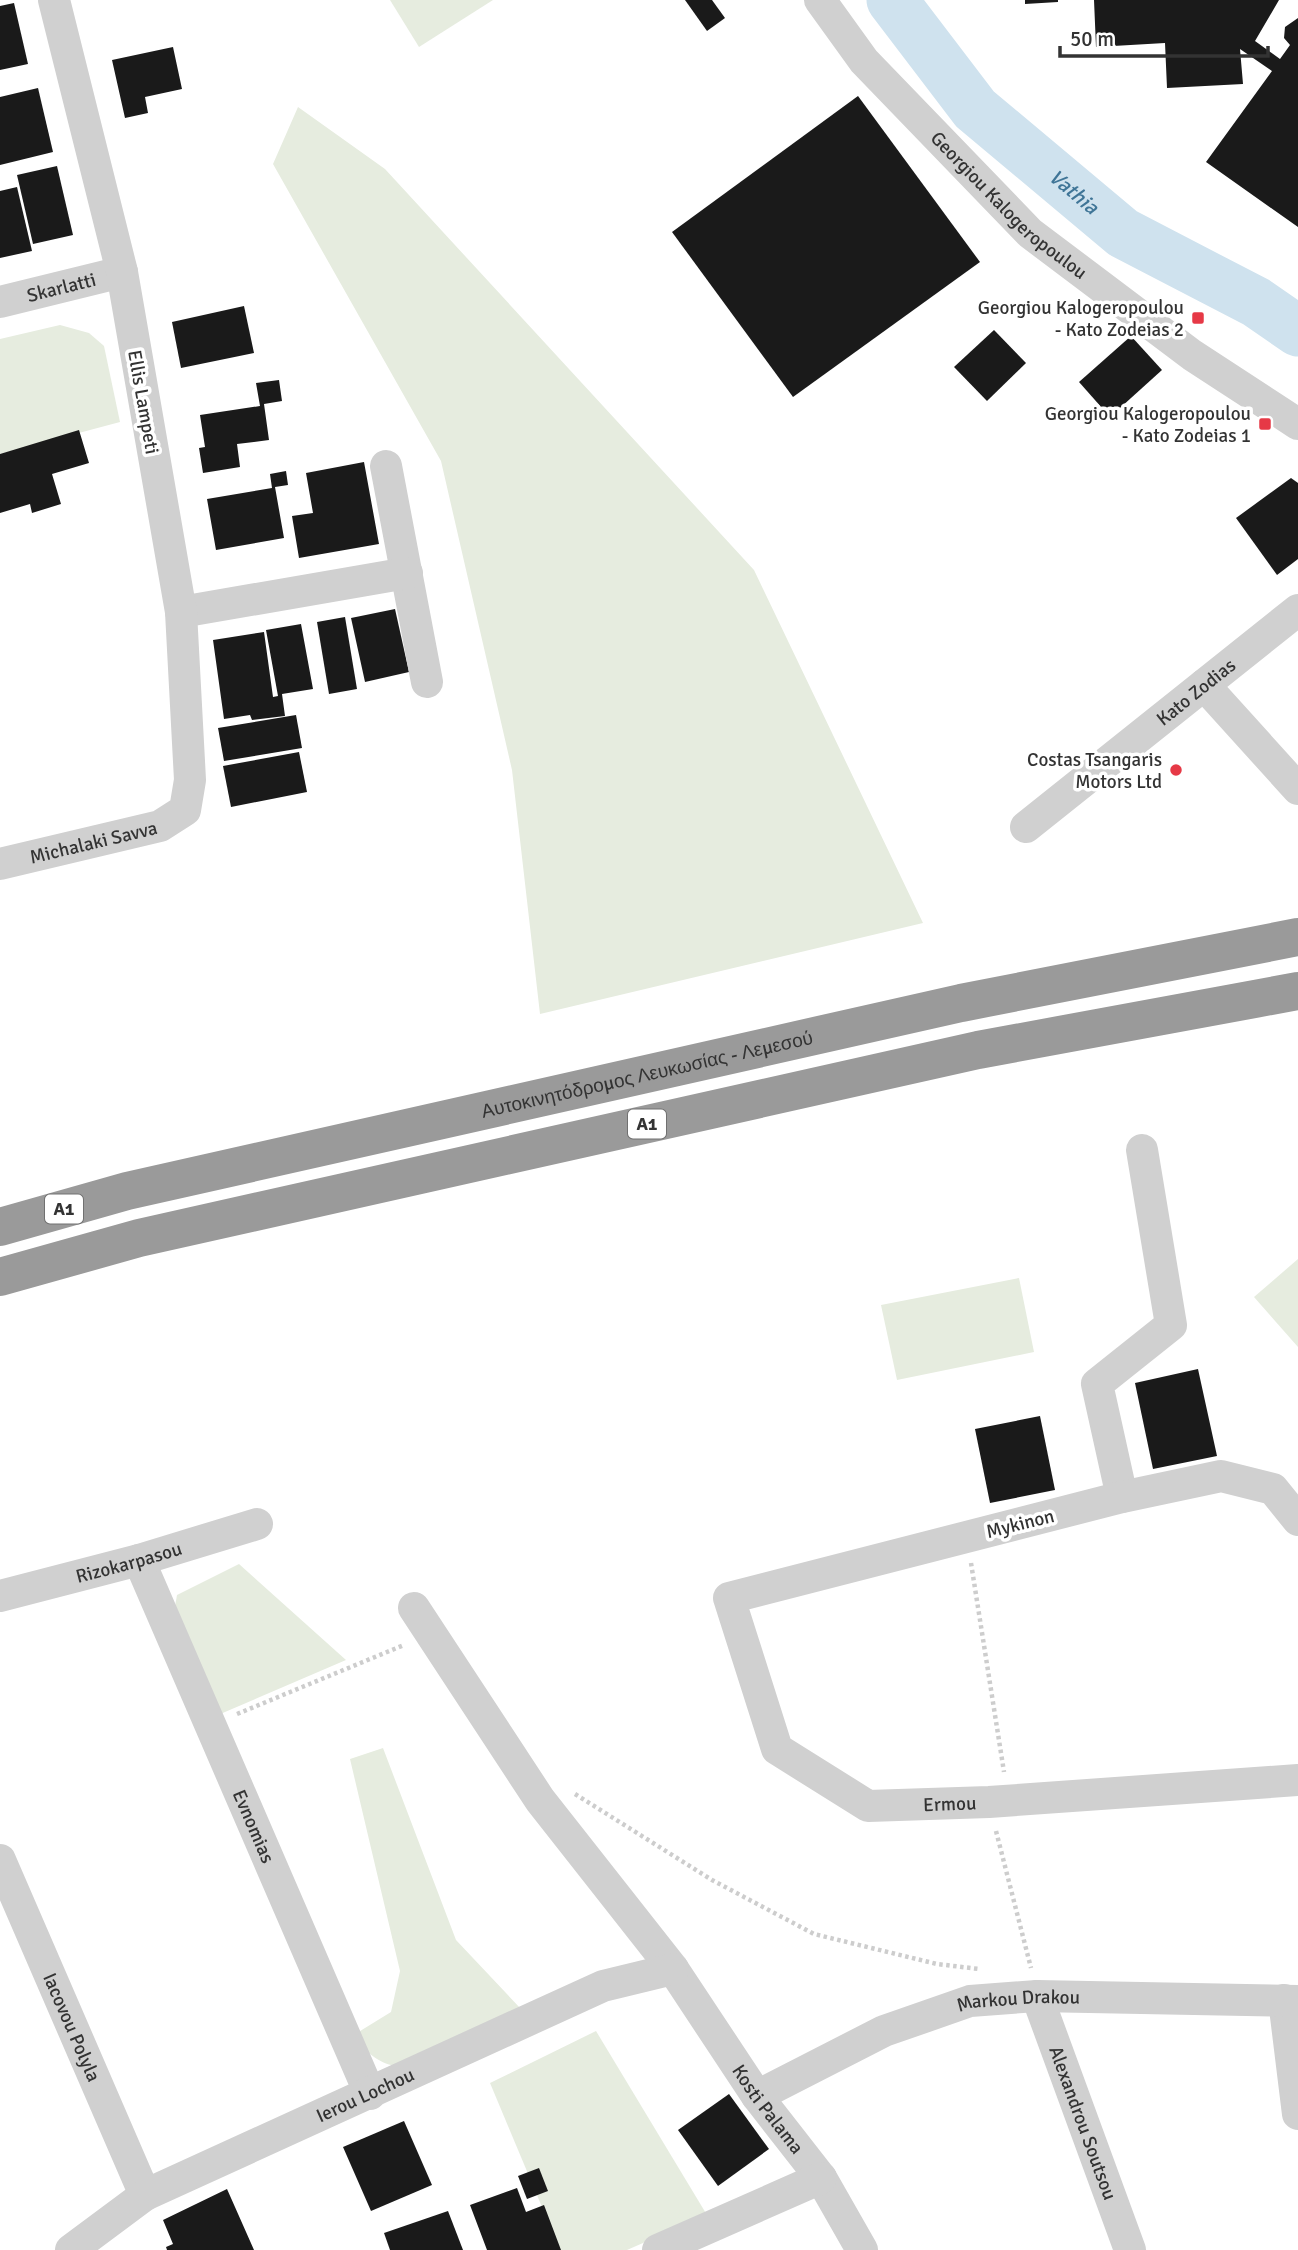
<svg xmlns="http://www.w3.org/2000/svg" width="1298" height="2250" viewBox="0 0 1298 2250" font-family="Signika,sans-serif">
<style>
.green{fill:#e6ecdf}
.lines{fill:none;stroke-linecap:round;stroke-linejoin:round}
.river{stroke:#cfe2ee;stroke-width:51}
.building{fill:#1a1a1a}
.path{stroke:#cdcdcd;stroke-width:4.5;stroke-dasharray:3.5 3.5;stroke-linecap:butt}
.minor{stroke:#d0d0d0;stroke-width:32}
.highway{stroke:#9a9a9a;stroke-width:38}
.poi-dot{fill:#e63946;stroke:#fff;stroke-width:2.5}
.labels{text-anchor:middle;stroke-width:7;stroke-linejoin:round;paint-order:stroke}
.shield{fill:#fff;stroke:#707070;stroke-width:2}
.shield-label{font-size:18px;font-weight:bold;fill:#333}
.street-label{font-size:19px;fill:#333;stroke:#fff}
.poi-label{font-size:19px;fill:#333;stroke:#fff;text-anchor:end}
.water-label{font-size:21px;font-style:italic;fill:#3f7597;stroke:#fff}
</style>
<rect width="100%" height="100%" fill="#fff"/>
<g class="green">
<polygon points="390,0 493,0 419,47"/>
<polygon points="298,107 385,169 754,570 923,923 540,1014 512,770 441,461 273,164"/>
<polygon points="60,325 89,333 104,346 120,422 0,454 0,339"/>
<polygon points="1298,1259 1298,1347 1254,1297"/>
<polygon points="1019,1278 1034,1352 897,1380 881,1305"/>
<polygon points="239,1564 346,1660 218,1715 174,1612 177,1595"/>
<path d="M 383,1748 L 456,1940 L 521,2009 C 496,2021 415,2070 391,2065 C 376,2062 361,2046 352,2036 L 391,2012 L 400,1971 L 350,1759 Z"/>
<polygon points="596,2031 707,2215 627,2250 560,2250 490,2083"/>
</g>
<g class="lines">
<path class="river" id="s1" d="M 892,0 L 975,109 L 1123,233 L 1256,302 L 1298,331"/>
</g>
<g class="building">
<polygon points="685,0 712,0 725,18 707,31"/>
<polygon points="1025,0 1058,0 1058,2 1025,4"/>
<polygon points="1094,0 1279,0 1255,41 1280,59 1290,45 1284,38 1285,27 1298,18 1298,227 1206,162 1272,71 1240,49 1243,84 1167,88 1165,43 1096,47"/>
<polygon points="14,3 28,64 0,70 0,6"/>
<polygon points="173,47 182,89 145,97 148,113 125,118 112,60"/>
<polygon points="38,88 53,152 0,165 0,97"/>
<polygon points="858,96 980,262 793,397 672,232"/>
<polygon points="57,166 73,235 33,244 17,175"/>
<polygon points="17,187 32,251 0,258 0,191"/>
<polygon points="244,306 254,353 181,368 172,322"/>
<polygon points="994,330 1026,363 987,401 954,367"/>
<polygon points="1131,336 1162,370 1110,417 1079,382"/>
<polygon points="279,380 282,401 264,404 269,440 237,444 240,467 203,473 199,448 205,447 200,415 260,406 256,383"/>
<polygon points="79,430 89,463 52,474 61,504 32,513 30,504 0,513 0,454"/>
<polygon points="364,462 379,544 299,558 292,516 313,513 306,473"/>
<polygon points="286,471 288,485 275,487 284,538 216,550 207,499 272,488 270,474"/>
<polygon points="1291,478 1298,483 1298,559 1277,575 1236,518"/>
<polygon points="395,609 409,672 365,682 351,618"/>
<polygon points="345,617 357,689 329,694 317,622"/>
<polygon points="301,624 313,689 282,694 285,716 252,720 250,715 224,719 213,640 264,632 273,697 278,696 266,630"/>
<polygon points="296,715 302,748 224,761 218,728"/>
<polygon points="299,752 307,792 231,807 223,766"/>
<polygon points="1198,1369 1217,1456 1153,1469 1135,1383"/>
<polygon points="1040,1416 1055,1490 990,1503 975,1429"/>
<polygon points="729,2094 769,2149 718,2186 678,2130"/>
<polygon points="404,2121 432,2185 371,2211 343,2147"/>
<polygon points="539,2168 548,2191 527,2199 518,2176"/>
<polygon points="517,2188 526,2212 544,2205 561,2250 487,2250 470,2205"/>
<polygon points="227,2189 254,2250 167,2250 166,2247 173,2244 163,2220"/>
<polygon points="448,2211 463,2250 390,2250 384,2233"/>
</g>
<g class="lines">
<g class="path">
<polyline points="971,1563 1004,1772"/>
<polyline points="237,1714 404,1645"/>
<polyline points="575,1794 712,1880 814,1934 937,1964 979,1969"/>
<polyline points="996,1831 1031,1968"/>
</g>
<g class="minor">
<path id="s2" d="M 820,0 L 864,61 L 1030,233 L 1192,355 L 1298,424"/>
<path id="s3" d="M 0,302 L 122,272"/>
<polyline points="386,466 427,682"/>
<polyline points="181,612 407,573"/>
<polyline points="1204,685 1298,789"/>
<path id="s4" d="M 1026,827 L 1298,610"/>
<path id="s5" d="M 0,864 L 160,826 L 185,810 L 190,780 L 181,612 L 122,272 L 54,0"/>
<polyline points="1122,1497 1097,1384 1171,1325 1142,1150"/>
<path id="s6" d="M 1298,1520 L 1273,1489 L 1221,1476 L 1122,1497 L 729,1598 L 777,1749 L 868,1806 L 989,1802 L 1298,1780"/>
<path id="s7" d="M 139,1560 L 370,2094"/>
<path id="s8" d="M 0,1596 L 139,1560 L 257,1524"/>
<path id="s9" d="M 414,1608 L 540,1800 L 673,1969 L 757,2096 L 821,2178 L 862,2250"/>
<path id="s10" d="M 0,1860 L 145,2195"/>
<path id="s11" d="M 1037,1996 L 1130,2250"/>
<polyline points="1284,2000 1298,2114"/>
<path id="s12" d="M 757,2096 L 884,2031 L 970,2001 L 1037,1996 L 1298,2001"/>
<path id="s13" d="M 71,2250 L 145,2195 L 603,1986 L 673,1969"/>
<polyline points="658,2250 821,2178"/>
</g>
<g class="highway">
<path id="s14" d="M 0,1227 L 127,1191 L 961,1003 L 1298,937"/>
<polyline points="0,1277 139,1238 978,1050 1298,991"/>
</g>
</g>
<g class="poi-dot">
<rect x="1191" y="311" width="14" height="14" rx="3.5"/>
<rect x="1258" y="417" width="14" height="14" rx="3.5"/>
<circle cx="1176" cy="770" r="7"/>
</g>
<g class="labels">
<g class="shield">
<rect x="628" y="1109.5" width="38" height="29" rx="5"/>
<rect x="45" y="1194.5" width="38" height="29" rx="5"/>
</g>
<g class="shield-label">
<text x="647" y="1130">A1</text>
<text x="64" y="1215">A1</text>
</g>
<g class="street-label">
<text dy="7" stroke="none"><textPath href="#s2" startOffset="280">Georgiou Kalogeropoulou</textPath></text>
<text dy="7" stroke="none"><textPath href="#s3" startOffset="63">Skarlatti</textPath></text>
<text transform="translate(144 402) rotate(80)" y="7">Ellis Lampeti</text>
<text dy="7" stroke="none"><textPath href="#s4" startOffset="217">Kato Zodias</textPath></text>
<text dy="7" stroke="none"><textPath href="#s5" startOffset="96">Michalaki Savva</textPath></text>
<text dy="7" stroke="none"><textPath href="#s14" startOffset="665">Αυτοκινητόδρομος Λευκωσίας - Λεμεσού</textPath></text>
<text transform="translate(1020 1523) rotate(-14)" y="7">Mykinon</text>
<text dy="7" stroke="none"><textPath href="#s8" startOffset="133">Rizokarpasou</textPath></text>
<text dy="7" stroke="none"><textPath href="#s6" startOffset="948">Ermou</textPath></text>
<text dy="7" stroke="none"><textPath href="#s7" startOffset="290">Evnomias</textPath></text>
<text dy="7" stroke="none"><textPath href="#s12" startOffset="282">Markou Drakou</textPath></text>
<text dy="7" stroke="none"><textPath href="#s10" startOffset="182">Iacovou Polyla</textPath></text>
<text dy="7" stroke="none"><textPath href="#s13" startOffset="334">Ierou Lochou</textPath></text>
<text dy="7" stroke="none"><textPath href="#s9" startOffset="614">Kosti Palama</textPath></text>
<text dy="7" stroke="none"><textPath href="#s11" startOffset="135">Alexandrou Soutsou</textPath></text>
</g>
<g class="poi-label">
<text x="1184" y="314">Georgiou Kalogeropoulou<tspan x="1184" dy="22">- Kato Zodeias 2</tspan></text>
<text x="1251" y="420">Georgiou Kalogeropoulou<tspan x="1251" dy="22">- Kato Zodeias 1</tspan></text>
<text x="1162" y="766">Costas Tsangaris<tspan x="1162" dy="22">Motors Ltd</tspan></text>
</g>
<g class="water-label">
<text dy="7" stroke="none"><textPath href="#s1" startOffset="266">Vathia</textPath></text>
</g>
</g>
<path d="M1060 46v10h208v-10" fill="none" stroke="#333333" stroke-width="3.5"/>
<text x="1070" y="46" font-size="21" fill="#333333" stroke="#ffffff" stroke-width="5" paint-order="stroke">50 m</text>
</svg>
